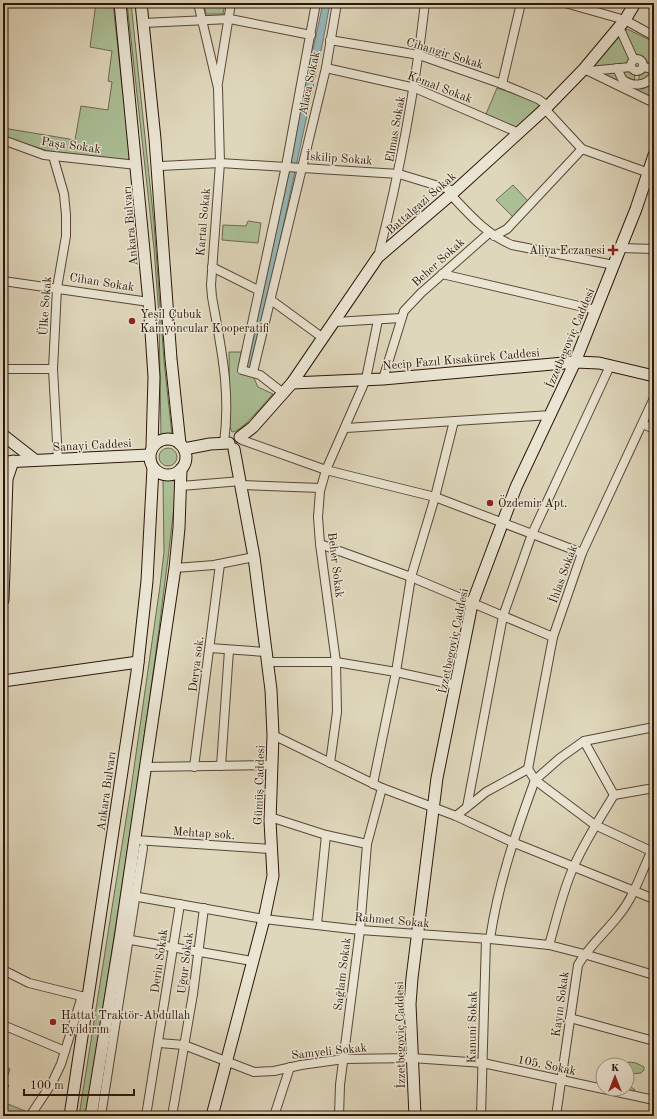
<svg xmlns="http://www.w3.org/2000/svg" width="657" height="1119" viewBox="0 0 657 1119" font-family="'Old Standard TT',serif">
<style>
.green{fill:#abbf96;stroke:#6c6a50}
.water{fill:#96b7b9;stroke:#6c7673}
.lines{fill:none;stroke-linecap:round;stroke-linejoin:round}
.street-casing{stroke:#594636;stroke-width:10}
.secondary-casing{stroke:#2c1509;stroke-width:13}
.street{stroke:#eae5d3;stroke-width:8}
.secondary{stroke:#eae5d3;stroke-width:11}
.poi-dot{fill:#8f2418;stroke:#eae5d3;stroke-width:1.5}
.labels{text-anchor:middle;stroke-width:3;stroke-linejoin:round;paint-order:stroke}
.street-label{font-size:12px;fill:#2c1509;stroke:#eae5d3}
.poi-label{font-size:12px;fill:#2c1509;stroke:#eae5d3;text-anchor:start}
</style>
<rect width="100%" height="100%" fill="#dfd7bb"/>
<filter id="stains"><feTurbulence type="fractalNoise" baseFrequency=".005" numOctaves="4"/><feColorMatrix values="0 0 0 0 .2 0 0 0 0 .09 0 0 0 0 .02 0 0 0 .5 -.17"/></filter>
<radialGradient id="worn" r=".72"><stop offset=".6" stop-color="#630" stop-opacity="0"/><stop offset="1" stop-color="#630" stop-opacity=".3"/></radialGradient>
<g class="green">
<polygon points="96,3 113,3 122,86 129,111 131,137 129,160 48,151 3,136 3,128 75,140 81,106 108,110 112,82 108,81 112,51 90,47"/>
<polygon points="127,3 131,3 154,223 164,361 172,435 161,436 159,316 154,249"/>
<polygon points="204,3 225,3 223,14 206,14"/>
<path d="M 627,29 L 654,42 L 654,67 C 647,64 643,58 635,57 L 625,32 Z"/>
<polygon points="619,36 630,60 627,65 592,68"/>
<polygon points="630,69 635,74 634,83 629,82 620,71"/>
<polygon points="616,71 619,78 647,85 654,92 654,101 595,73"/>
<polygon points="645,71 653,72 650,76 639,82 639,74"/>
<polygon points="497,88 530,99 540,105 516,128 486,114"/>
<polygon points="513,185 528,201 513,217 496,200"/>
<polygon points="248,221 261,223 258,243 222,240 223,225 246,226"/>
<path d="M 229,352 L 241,352 L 239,371 L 252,374 L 258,387 L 273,394 C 264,403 243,431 232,432 L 230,427 Z"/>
<circle cx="168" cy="457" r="9"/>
<path d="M 163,480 L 177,481 C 155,681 123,879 92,1078 L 85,1116 L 79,1116 L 132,782 L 160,586 L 164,552 Z"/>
<polygon points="629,1062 636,1063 644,1067 644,1070 641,1073 631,1074 630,1086 635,1090 633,1093 624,1089 627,1089 626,1064"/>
<polygon points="3,1066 10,1069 5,1084 9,1085 3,1098"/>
<polygon points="3,1102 25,1111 23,1116 3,1116"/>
</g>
<polygon class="water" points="323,3 330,3 323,41 252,371 244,369"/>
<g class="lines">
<defs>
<g id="street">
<path d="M 198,3 L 218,88 L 220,163 L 211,285 L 212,297 C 221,348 231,391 224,443"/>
<polyline points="565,3 625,20 654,36"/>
<polyline points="143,23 230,19 311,35"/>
<polyline points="619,27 634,60"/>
<polyline points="330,40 419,55 502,84 538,99 548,106"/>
<circle cx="637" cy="65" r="6"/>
<polyline points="643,67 654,69"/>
<polyline points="326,68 415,88 519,133"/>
<path d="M 617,68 L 622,79 C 632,87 646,87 654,75"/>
<polyline points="584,69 654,103"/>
<polyline points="589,71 631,67"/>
<polyline points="218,83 231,3"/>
<polyline points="502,84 521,3"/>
<polyline points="545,109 582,149 649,173 654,172"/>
<polyline points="3,140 44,155 137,165"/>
<polyline points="53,156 64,194 66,215 66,236 57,288 53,369 58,460"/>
<polyline points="161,166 220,163 399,174 455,191"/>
<path d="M 451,195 C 470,215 486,234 512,245 L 614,265"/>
<polyline points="494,236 507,229 582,149"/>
<polyline points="621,248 654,249"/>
<path d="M 378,257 C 400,172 415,90 425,3"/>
<polyline points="212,267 258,290"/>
<polyline points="442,274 596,310"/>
<polyline points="3,281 149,302"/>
<polyline points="271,300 323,338"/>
<polyline points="335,322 401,318"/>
<polyline points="3,369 53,369"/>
<polyline points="253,372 326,68 337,3"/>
<polyline points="383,379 404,311 421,293 489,233"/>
<polyline points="283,393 260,375 242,370 286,166 316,3"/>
<polyline points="643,424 654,429"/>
<polyline points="346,428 551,415"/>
<polyline points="242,440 326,470 435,497 582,553"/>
<polyline points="241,485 320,488"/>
<polyline points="181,486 241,481"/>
<polyline points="320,544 411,577 553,637"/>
<polyline points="175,568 214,565 254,557"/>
<polyline points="210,648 266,652"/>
<polyline points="268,662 336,662 396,672 456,685"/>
<polyline points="273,735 382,788 456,816 512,842 654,899"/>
<polyline points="584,741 614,795"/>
<polyline points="330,763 337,712 336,662 320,544 318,517 320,491 326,470 366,379 378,320"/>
<polyline points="221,766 229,650"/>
<polyline points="146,767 272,765"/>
<polyline points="194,767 220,564"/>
<polyline points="528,769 553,637 582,553 654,398"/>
<polyline points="373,784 396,672 411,577 435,497 454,421"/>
<polyline points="467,807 503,616 532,534 610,366"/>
<polyline points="456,816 486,792 528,769 535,780 560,758 584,741 654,727"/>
<polyline points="270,817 326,835 367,844"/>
<polyline points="135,840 271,849"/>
<polyline points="127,895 264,919 360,930 490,939 549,945 584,954 654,975"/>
<polyline points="317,924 326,835"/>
<polyline points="125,939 252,961"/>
<path d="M 490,939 C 498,884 516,832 535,780 L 595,825 L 651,851"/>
<path d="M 549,945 C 557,919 562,892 574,866 C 585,841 600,818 614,795 L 654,788"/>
<polyline points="3,970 29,983 85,997"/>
<polyline points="570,1018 654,1041"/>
<polyline points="3,1025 65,1051"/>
<polyline points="159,1043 184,1045 254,1072 274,1071 301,1065 344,1059 412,1058 483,1063 654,1100"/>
<polyline points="30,1116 52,1083 61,1064 82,996"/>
<polyline points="101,1116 143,848"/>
<polyline points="146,1116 180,904"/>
<polyline points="172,1116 193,994 204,908"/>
<polyline points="274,1116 290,1067"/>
<polyline points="339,1116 340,1085 360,930 367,844 382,788"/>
<polyline points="481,1116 486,939"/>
<path d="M 556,1116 L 578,965 C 589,946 606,932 619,915 C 636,894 642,869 654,846"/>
</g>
<g id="secondary">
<polyline points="120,3 149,302 154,377 152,447"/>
<polyline points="141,3 155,139 171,359 180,444"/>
<polyline points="292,383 383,379 575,362 599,363 654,376"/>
<polyline points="3,435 35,460"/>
<polyline points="240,437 253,427 292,383 378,257 455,191 548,106 584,69 625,20 635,3"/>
<circle cx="168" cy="457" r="18"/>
<polyline points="184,449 210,444 229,443"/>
<polyline points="3,462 149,455"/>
<polyline points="3,600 7,479 13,461"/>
<polyline points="3,681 138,662"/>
<polyline points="70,1116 137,672 147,581 153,468"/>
<polyline points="91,1116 120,939 175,568 179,528 181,469"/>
<polyline points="212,1116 264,919 273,876 270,821 273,735 271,690 254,557 234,449"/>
<polyline points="415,1116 410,1004 412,978 437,778 472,604 516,487 575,362 618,254 636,209 654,155"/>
</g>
</defs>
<use href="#street" class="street-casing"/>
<use href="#secondary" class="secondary-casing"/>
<use href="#street" class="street"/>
<use href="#secondary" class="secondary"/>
</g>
<g class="poi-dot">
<path d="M611 244h4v4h4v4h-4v4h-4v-4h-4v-4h4z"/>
<circle cx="132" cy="321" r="4"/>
<circle cx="490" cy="503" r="4"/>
<circle cx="53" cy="1022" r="4"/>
</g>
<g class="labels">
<g class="street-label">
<text transform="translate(445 53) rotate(17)" y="4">Cihangir Sokak</text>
<text transform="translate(309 83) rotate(-78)" y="4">Alaca Sokak</text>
<text transform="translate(440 87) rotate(21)" y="4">Kemal Sokak</text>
<text transform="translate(395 129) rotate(-80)" y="4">Elmas Sokak</text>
<text transform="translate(71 145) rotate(8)" y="4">Paşa Sokak</text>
<text transform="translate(339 158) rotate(4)" y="4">İskilip Sokak</text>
<text transform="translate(421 203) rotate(-41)" y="4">Battalgazi Sokak</text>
<text transform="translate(203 222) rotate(-85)" y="4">Kartal Sokak</text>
<text transform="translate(130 226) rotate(-95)" y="4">Ankara Bulvarı</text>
<text transform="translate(438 262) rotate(-42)" y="4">Beher Sokak</text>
<text transform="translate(102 282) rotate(9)" y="4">Cihan Sokak</text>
<text transform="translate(45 306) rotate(-86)" y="4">Ülke Sokak</text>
<text transform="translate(570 338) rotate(-67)" y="4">İzzetbegoviç Caddesi</text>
<text transform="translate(461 359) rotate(-5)" y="4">Necip Fazıl Kısakürek Caddesi</text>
<text transform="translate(92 445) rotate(-3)" y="4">Sanayi Caddesi</text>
<text transform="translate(336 565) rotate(83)" y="4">Beher Sokak</text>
<text transform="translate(563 574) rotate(-70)" y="4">İhlas Sokak</text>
<text transform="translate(453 641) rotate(-78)" y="4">İzzetbegoviç Caddesi</text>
<text transform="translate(196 664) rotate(-83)" y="4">Derya sok.</text>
<text transform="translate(259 785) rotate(-88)" y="4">Gümüş Caddesi</text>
<text transform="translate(106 791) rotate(-82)" y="4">Ankara Bulvarı</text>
<text transform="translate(204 833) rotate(4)" y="4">Mehtap sok.</text>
<text transform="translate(392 920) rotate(5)" y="4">Rahmet Sokak</text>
<text transform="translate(159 961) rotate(-82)" y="4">Derin Sokak</text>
<text transform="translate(185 963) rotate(-83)" y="4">Uğur Sokak</text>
<text transform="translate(342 974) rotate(-83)" y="4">Sağlam Sokak</text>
<text transform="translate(560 1004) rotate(-82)" y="4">Kayın Sokak</text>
<text transform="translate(472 1027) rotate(-89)" y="4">Kanuni Sokak</text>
<text transform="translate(400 1035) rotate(-91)" y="4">İzzetbegoviç Caddesi</text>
<text transform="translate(329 1051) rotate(-6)" y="4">Samyeli Sokak</text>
<text transform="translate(547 1065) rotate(12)" y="4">105. Sokak</text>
</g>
<g class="poi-label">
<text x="605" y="254" text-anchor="end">Aliya Eczanesi</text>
<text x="140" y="318">Yeşil Çubuk<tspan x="140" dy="14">Kamyoncular Kooperatifi</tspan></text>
<text x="498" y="507">Özdemir Apt.</text>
<text x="61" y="1019">Hattat Traktör-Abdullah<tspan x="61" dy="14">Eyıldırım</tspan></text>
</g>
</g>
<rect width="657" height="1119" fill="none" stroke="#dfd7bb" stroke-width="16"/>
<rect x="4" y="4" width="649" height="1111" fill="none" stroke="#2c1509" stroke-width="2"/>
<rect x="8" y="8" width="641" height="1103" fill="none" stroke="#2c1509"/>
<g transform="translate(615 1077)"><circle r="19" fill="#eae5d3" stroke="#9e9282"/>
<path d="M0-3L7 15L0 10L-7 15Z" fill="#8f2418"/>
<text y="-6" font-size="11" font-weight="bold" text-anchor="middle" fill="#2c1509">K</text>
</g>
<path d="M24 1089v6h110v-6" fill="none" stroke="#2c1509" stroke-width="2"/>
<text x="30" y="1089" font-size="12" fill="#2c1509" stroke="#eae5d3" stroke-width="3" paint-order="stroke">100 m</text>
<rect width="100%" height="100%" filter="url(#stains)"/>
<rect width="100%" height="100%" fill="url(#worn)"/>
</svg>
